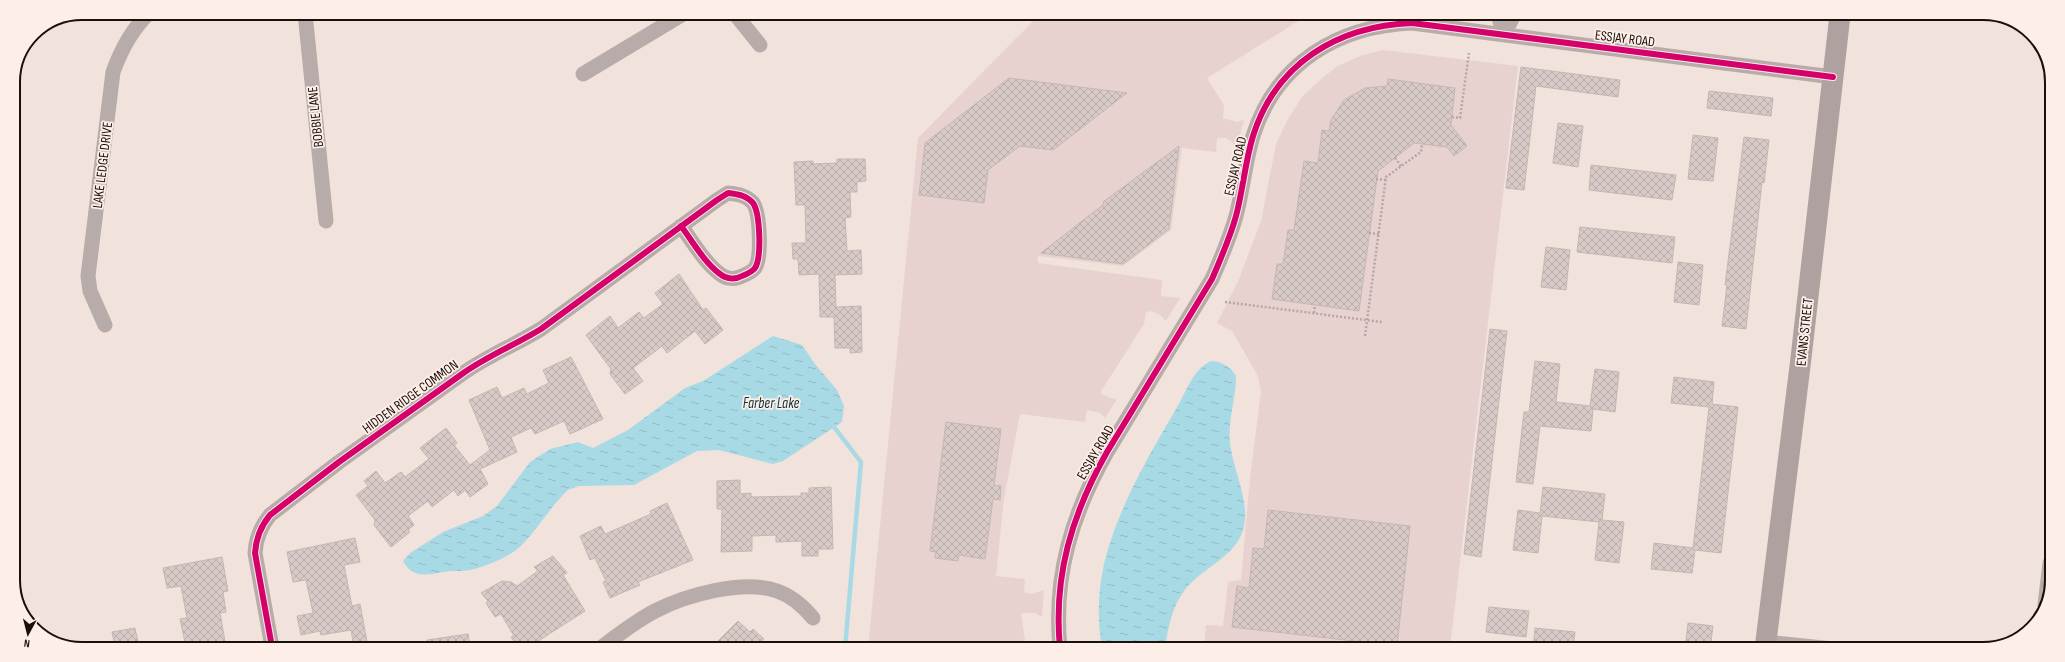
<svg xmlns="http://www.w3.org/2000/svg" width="2065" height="662" viewBox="0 0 2065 662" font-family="'Sofia Sans Condensed',sans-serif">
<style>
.commercial{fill:#e7d2d0}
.water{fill:url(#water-ripples)}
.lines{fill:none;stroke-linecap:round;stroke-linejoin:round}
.stream{stroke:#a8dae6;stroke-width:4.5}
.building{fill:url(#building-cross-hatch);stroke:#c4b7b3}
.path{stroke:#b3a8a5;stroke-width:2.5;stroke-dasharray:2 2;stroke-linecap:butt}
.street{stroke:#b8acab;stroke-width:15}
.secondary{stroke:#aea1a0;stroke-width:21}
.cycleway-casing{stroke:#fdeee8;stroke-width:8}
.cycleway{stroke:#d6006c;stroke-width:6}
.labels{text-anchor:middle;stroke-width:3.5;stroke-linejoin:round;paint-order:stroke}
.street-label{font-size:14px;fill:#1b0f0a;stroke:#fdeee8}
.water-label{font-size:15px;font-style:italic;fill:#0d343d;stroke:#fdeee8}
.rim{fill:none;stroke:#1b0f0a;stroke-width:2}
</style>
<defs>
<pattern id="water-ripples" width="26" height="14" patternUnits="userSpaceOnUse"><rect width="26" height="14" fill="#a8dae6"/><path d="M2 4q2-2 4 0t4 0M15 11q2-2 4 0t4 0" fill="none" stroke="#90bac4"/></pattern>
<pattern id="building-cross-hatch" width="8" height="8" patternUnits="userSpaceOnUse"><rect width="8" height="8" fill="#d8cac6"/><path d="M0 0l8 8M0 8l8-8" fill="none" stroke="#b9aca9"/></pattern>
</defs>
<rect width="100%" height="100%" fill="#f1e2db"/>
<g class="commercial">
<polygon points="1040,14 1308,15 1207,78 1224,105 1223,118 1237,122 1244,120 1236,149 1232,142 1226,138 1217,138 1216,152 1182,148 1171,230 1123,266 1038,256 1038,263 1162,280 1161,296 1180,298 1166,321 1160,315 1152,311 1146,312 1144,324 1100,393 1110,398 1117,399 1105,418 1100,413 1087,410 1085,422 1020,414 1004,498 996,576 1025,579 1024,592 1032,594 1044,590 1042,617 1035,613 1021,613 1026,648 868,648 918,138"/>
<polygon points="1383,50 1518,66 1450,648 1204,648 1206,625 1223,626 1228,582 1241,580 1250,478 1261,392 1258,376 1232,331 1217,323 1239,279 1261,221 1276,144 1287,121 1302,97 1321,79 1338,66 1360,56"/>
</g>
<g class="water">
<path d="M 773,336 L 802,345 L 815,364 L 837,390 L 844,406 L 842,422 L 783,461 L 773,464 L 719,450 L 697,451 L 634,485 L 579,486 L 568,490 C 551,506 539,527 523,544 C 511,556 490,565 474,569 C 464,572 453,570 443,572 C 427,575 413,579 403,561 L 410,553 L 443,532 L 483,516 L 497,506 L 530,462 L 550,449 L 578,442 L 593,448 L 628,430 L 685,388 L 703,381 Z"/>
<path d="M 1211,361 C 1222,362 1230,366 1236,376 C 1236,400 1226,425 1231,449 C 1235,475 1252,507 1242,533 C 1233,558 1199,570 1184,591 C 1172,607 1168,628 1165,648 L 1102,648 C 1097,619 1098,592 1104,564 C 1118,506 1151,452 1180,402 C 1186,390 1193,374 1203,366 C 1205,364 1208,363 1211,361 Z"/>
</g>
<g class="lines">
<polyline class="stream" points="834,427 861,462 845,648"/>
</g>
<g class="building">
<polygon points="1521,67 1620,80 1618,97 1536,86 1524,190 1506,188"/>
<polygon points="1009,78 1127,93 1053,150 1020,146 988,170 984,203 919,195 925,143"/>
<polygon points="1388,79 1455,88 1451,125 1467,146 1454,156 1447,147 1414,143 1378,171 1359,311 1272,299 1277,264 1283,264 1288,230 1294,230 1304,161 1318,163 1322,130 1329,131 1331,120 1344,100 1365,88 1387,86"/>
<polygon points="1709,91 1773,98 1771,116 1707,108"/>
<polygon points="1558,123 1583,126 1578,167 1553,163"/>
<polygon points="1693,135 1718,138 1713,181 1688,179"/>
<polygon points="1744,137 1769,140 1764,183 1762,182 1746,329 1722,326 1727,285 1725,285"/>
<polygon points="1179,146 1169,229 1123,264 1041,253 1104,204 1103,202"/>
<polygon points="837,159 865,159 866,181 857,182 857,192 850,192 851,217 845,218 847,251 861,250 862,274 835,275 836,307 861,306 862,352 850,353 850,348 835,348 834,317 820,317 819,274 799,275 798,259 793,259 792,243 806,243 805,205 796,205 794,162 813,161 813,164 837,163"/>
<polygon points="1591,165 1676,175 1672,200 1589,190"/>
<polygon points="1580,227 1675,237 1672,263 1577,252"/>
<polygon points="1546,247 1570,250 1566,290 1541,287"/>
<polygon points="1678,262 1703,265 1699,305 1674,302"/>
<polygon points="679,274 703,310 706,308 723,330 705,344 695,331 667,353 662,346 633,368 643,381 625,394 610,374 611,369 586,335 610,316 618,328 639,312 644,318 663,304 655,293"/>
<polygon points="1490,329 1507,331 1481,557 1464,554"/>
<polygon points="571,357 603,419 570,434 564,421 535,434 531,428 511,437 517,452 480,469 488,484 470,497 465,490 458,496 454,490 432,507 428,501 408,516 414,525 408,530 410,532 391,547 374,525 375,520 356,495 368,486 364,481 376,471 385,483 401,472 405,477 429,459 420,448 446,428 457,443 454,445 470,465 490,450 469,400 497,387 502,398 524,388 527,394 549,383 543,370"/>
<polygon points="1535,361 1560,364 1556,402 1590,406 1595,369 1619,372 1615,412 1593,409 1591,431 1540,426 1533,484 1516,482 1524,412 1529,412"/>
<polygon points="1674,377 1714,382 1712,404 1738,407 1721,553 1695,550 1692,573 1651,569 1654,543 1693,548 1709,407 1671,403"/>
<polygon points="946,422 1001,429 994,485 1001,486 1000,500 993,499 985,559 959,555 958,561 935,558 936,552 930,551"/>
<polygon points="740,480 740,494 751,493 751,497 801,496 801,493 809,493 809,488 831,487 833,549 818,549 818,556 802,556 802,541 776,542 776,535 752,536 752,551 721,552 722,509 717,509 717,481"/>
<polygon points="1543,487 1605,494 1602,520 1624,522 1619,563 1595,560 1599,522 1542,516 1538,553 1513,550 1518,510 1540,513"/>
<polygon points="667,503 693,560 638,582 640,585 610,598 603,582 606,581 595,558 590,560 580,536 601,526 605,534 651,514 650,511"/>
<polygon points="1268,510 1410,526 1397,646 1232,627 1237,586 1249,588 1253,548 1264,549"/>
<polygon points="355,538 360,562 344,565 352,606 360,604 368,647 354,647 351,630 321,635 320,631 301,635 297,616 313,613 306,580 293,582 287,552"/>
<polygon points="553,556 567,573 563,575 585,611 529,647 518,647 511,637 514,636 501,614 495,617 486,603 488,601 481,593 502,581 511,582 517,586 538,571 534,567"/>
<polygon points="222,557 228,591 223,592 226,612 220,613 226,647 186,647 180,619 187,618 181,586 167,588 163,568"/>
<polygon points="1489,607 1529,611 1526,637 1486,632"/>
<polygon points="738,621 750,632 753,629 764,639 755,647 712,647"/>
<polygon points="1688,623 1713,626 1710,649 1685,649"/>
<polygon points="135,628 139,647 115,647 112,632"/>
<polygon points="1535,628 1575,632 1573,648 1533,648"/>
<polygon points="468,634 470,647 428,647 427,640"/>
</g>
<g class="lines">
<g class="path">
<polyline points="1452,117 1460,118 1469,53"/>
<polyline points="1395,158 1401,166"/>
<polyline points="1376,179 1386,180"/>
<polyline points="1369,233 1379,234"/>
<polyline points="1225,302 1382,322"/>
<polyline points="1314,313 1315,305"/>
<polyline points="1365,336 1386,177 1421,152 1422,144"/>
</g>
<g class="street">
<polyline points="305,13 326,221"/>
<polyline points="735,14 760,45"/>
<polyline points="1498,15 1504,34"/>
<polyline points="1504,34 1514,15"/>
<polyline points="583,74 683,14"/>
<path d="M 105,325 L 90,291 L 88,276 L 113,72 C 121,50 131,30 149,13"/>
<polyline points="2045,605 2050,563"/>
<polyline points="1766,642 1833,649"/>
<path d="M 272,647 L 255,553 C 256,538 260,527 270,515 L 339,462 L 462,374 C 487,356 515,345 541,329 L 717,200 L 728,193 C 737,194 746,195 753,203 C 760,213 762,257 755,268 C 752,272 747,274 742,276 C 735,280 726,279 720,274 C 704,262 693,242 681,226"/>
<path d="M 602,647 C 619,634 636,621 655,611 C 686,595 743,579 777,591 C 792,596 803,606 813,618"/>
<path d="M 1060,648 C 1053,576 1072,514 1107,452 L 1212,279 C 1221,258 1230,238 1236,216 C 1243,190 1245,162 1253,136 C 1276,63 1338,26 1412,23 L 1833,77"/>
</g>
<polyline class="secondary" points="1765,649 1801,358 1840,15"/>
<defs>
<g id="cycleway">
<path d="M 272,647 L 255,553 C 256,538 260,527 270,515 L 339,462 L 462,374 C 487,356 515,345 541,329 L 717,200 L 728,193 C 737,194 746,195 753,203 C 760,213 762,257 755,268 C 752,272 747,274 742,276 C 735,280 726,279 720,274 C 704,262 693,242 681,226"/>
<path d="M 1060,648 C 1053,576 1072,514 1107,452 L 1212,279 C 1221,258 1230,238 1236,216 C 1243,190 1245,162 1253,136 C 1276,63 1338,26 1412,23 L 1833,77"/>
</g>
</defs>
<use href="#cycleway" class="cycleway-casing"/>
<use href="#cycleway" class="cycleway"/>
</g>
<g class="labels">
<g class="street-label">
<text transform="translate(1625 38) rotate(7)" y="5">ESSJAY ROAD</text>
<text transform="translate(315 117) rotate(-96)" y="5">BOBBIE LANE</text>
<text transform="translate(102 165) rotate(-83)" y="5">LAKE LEDGE DRIVE</text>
<text transform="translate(1235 166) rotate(-77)" y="5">ESSJAY ROAD</text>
<text transform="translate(1804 332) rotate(-84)" y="5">EVANS STREET</text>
<text transform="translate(410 396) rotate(-36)" y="5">HIDDEN RIDGE COMMON</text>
<text transform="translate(1095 452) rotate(-60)" y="5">ESSJAY ROAD</text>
</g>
<g class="water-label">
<text x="771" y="408">Farber Lake</text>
</g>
</g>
<path d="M0 0H2065V662H0ZM82 20H1983A62 62 0 0 1 2045 82V580A62 62 0 0 1 1983 642H82A62 62 0 0 1 20 580V82A62 62 0 0 1 82 20Z" fill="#fdeee8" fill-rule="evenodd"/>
<path class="rim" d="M82 20H1983A62 62 0 0 1 2045 82V580A62 62 0 0 1 1983 642H82A62 62 0 0 1 20 580V82A62 62 0 0 1 82 20Z"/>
<g transform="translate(28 634) rotate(187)" stroke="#fdeee8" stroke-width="3" paint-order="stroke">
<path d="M0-3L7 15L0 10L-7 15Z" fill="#1b0f0a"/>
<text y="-6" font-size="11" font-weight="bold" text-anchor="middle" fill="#1b0f0a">N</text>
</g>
</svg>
